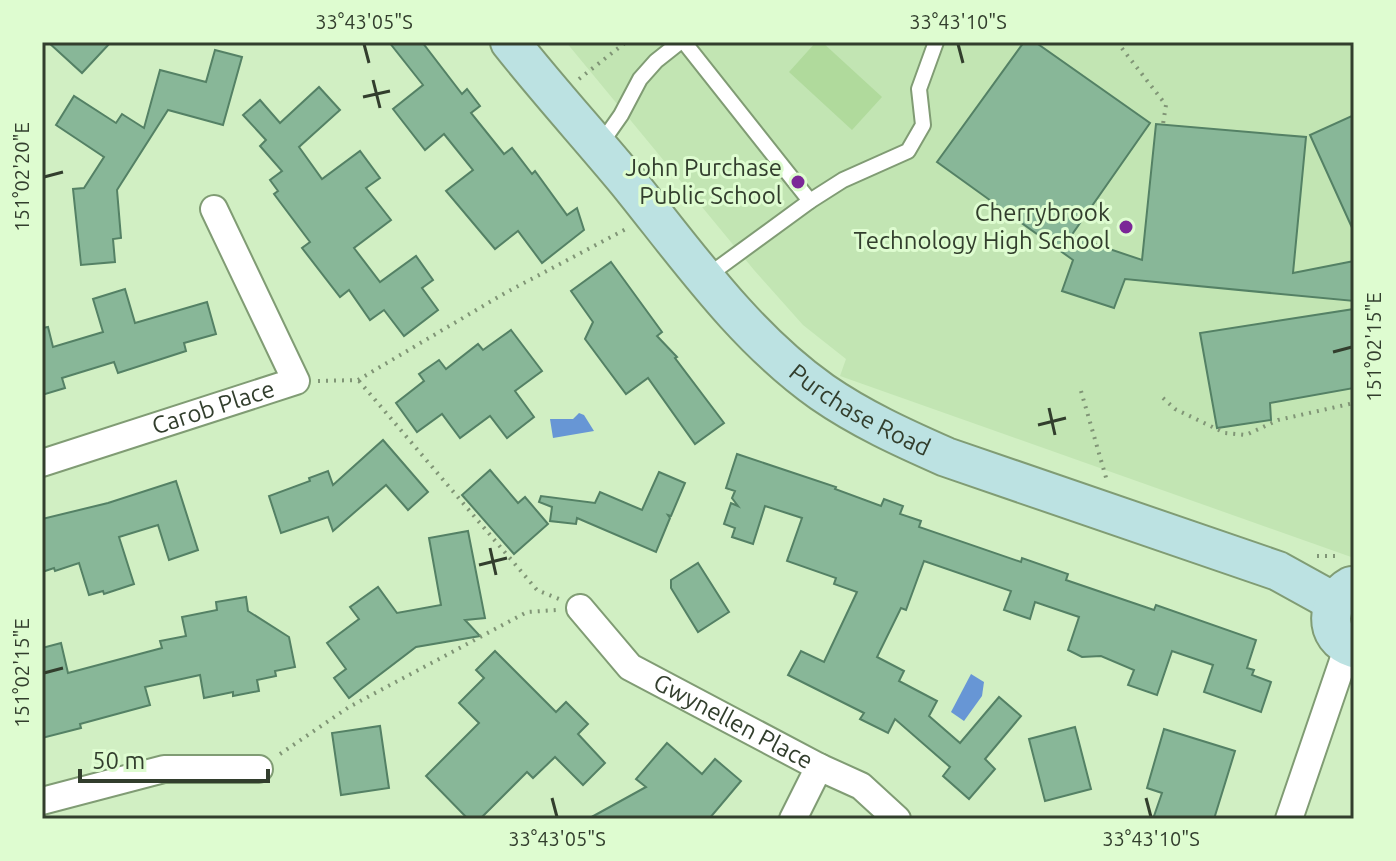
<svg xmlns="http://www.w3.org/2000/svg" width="1396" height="861" viewBox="0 0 1396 861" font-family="Ubuntu,sans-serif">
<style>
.built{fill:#c2e5b3}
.green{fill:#b0da9c}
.water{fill:#6796d5}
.building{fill:#88b798;stroke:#548165;stroke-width:2}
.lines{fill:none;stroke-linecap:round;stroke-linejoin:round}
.service-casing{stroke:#809c74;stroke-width:18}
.minor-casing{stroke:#809c74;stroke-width:30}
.secondary-casing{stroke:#809c74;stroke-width:42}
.path{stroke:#809576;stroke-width:4;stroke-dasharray:2 6;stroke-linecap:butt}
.service{stroke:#fff;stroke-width:14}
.minor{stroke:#fff;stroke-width:26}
.secondary{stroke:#bce2e2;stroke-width:38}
.ticks{fill:none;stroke:#323e2d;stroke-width:3}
.poi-dot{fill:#7b2797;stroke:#defcd0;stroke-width:3}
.labels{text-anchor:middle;stroke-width:6;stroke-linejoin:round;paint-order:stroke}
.poi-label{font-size:24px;fill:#323e2d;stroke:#defcd0;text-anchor:end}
.street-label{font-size:24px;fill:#323e2d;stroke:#defcd0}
.neatline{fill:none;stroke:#323e2d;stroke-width:3}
.ticks-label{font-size:20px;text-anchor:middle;fill:#323e2d}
</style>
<rect width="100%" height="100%" fill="#d1efc3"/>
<polygon class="built" points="566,42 1354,42 1354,558 840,376 846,359 803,325 754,270"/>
<polygon class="green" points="816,42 822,42 882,97 852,130 789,72"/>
<g class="water">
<polygon points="579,413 584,415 594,431 553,438 550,419 573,419"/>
<polygon points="971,674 984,682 982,696 964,721 951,712"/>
</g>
<g class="building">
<polygon points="48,42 111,42 82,73"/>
<polygon points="389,42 422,42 462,94 467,89 480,106 471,113 504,154 512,148 532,174 535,171 567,215 577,208 584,230 542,263 518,231 495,249 446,191 473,170 444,134 425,150 393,109 423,85"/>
<polygon points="1024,42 1035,42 1150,123 1071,236 1142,260 1156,124 1306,137 1293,273 1354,261 1354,301 1125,279 1114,308 1062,291 1073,260 937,162"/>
<polygon points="215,50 242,57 223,125 168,110 117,190 121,238 113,239 115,262 81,265 73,189 84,188 104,157 56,125 74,96 116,123 122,114 144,128 160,70 206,82"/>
<polygon points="319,87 340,110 299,147 322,179 360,151 380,178 366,188 391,220 354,248 380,282 416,256 433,280 422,288 438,310 404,336 384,310 370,320 349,290 340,297 302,248 310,242 274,194 278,191 270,180 282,171 260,146 266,140 243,115 260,100 280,123"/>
<polygon points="1354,115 1354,232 1310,135"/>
<polygon points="611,262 662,332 657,336 677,357 675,358 724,423 695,444 648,378 626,394 585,339 593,322 571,291"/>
<polygon points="125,289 135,323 207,302 216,334 184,343 186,351 118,373 114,362 62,378 65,388 42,395 42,328 48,327 53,347 103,332 93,299"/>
<polygon points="1354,309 1354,388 1270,403 1271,420 1217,428 1200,333"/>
<polygon points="511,330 542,371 515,391 534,417 507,438 490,416 460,438 442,414 417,432 396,403 424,381 419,374 439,360 446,369 478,344 483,350"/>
<polygon points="383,440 428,492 408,510 386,485 333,531 328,517 281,533 269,496 310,481 309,478 328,471 333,485"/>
<polygon points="737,454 836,487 835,489 881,506 884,499 903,506 900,514 921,521 919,527 1021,562 1022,558 1068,574 1066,580 1154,610 1156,605 1256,640 1247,668 1254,670 1252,675 1271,682 1261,712 1204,692 1213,665 1172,651 1157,695 1128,685 1134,670 1101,656 1082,657 1068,650 1079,617 1035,602 1030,619 1004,610 1011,591 924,561 906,610 901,608 877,657 904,671 899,681 937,701 929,716 960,743 999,697 1021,716 985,759 995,769 969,799 943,776 950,767 895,719 888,733 860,719 864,713 788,675 801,651 824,662 857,592 834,584 836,578 787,561 802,518 765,506 753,544 732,537 735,528 724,524 731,503 738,506 732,498 735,491 726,488"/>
<polygon points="490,470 518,503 525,497 548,524 514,554 462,495"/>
<polygon points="659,472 685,483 671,516 668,515 670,518 656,552 577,518 576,524 550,521 552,507 539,502 541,496 595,503 600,492 642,510"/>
<polygon points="176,481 198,550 169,560 158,525 119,537 134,584 104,594 103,591 89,595 79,563 55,571 54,568 42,572 42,519 108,503"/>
<polygon points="468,531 485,618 465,620 480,636 416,647 349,698 334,678 346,669 327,643 359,619 350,607 378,587 397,613 441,605 429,538"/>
<polygon points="698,563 729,612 698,632 671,588 671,580"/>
<polygon points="246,597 248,611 289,637 295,667 275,671 276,676 257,680 259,691 233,696 233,692 204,698 200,675 145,687 150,705 80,724 81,728 42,738 42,648 61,643 68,673 162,648 160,641 186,636 182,617 217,610 216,602"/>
<polygon points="495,651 556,712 566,702 588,724 578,734 605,763 583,785 555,757 533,778 527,772 480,819 468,819 426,776 479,723 459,703 484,678 476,670"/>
<polygon points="380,726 389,788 341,795 332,733"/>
<polygon points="1075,727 1091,789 1045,801 1029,739"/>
<polygon points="1164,729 1235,751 1214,819 1153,819 1162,793 1147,788"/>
<polygon points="667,743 702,774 715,759 741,781 709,819 588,819 646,787 636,779"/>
</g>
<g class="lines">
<defs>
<g id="service">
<polyline points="684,42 810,201"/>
<polyline points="600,145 621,115 640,79 656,61 680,42"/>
<polyline points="706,277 810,201 843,180 908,151 923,125 919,89 936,42"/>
</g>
<g id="minor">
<path id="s1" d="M 42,463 L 296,381 L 214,209"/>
<path id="s2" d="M 580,608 L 630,667 L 819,767 L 861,786 L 897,819"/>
<polyline points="42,801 164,769 259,769"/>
<polyline points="793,819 819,767"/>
<polyline points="1289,819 1348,646"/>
</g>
<g id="secondary">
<path id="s3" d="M 510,42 C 548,90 589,135 628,182 C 687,255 744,337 822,392 C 861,419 903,438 946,457 L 1278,571 L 1334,602"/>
<path d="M 1351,586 C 1326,600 1322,638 1354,648"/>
</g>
</defs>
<use href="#service" class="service-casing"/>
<use href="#minor" class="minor-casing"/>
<use href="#secondary" class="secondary-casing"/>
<g class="path">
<polyline points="1117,42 1166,105 1163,124"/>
<polyline points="579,79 626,42"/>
<polyline points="318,381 358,380 505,293 626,229"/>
<polyline points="359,381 537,590 559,599"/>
<polyline points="1081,391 1107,481"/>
<polyline points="1163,398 1175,409 1225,433 1246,435 1278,420 1354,403"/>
<polyline points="1317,556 1340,556"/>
<polyline points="280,754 349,707 527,612 557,610"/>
</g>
<use href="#service" class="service"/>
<use href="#minor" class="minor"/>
<use href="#secondary" class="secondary"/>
</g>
<path class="ticks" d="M 364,44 L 369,63M 958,44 L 963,63M 373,80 L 380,108M 363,97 L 390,91M 44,177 L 63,172M 1333,352 L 1352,347M 1049,408 L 1055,435M 1038,425 L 1066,418M 490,548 L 496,575M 479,565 L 507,558M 44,673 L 63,668M 552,798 L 557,817M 1146,798 L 1151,817"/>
<g class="poi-dot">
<circle cx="798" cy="182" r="8"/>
<circle cx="1126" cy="227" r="8"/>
</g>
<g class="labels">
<g class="poi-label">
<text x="782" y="176">John Purchase<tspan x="782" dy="28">Public School</tspan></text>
<text x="1110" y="221">Cherrybrook<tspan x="1110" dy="28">Technology High School</tspan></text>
</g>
<g class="street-label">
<text dy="8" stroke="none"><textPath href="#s1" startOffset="180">Carob Place</textPath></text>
<text dy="8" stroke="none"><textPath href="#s3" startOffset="512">Purchase Road</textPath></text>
<text dy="8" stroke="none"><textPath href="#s2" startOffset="194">Gwynellen Place</textPath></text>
</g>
</g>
<rect width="1396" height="861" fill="none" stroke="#defcd0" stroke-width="88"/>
<path d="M80 769v12h188v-12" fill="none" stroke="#323e2d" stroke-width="4"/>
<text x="92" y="769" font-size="24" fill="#323e2d" stroke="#defcd0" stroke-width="6" paint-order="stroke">50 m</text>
<rect x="44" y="44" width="1308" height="773" class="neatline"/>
<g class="ticks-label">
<text x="364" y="29">33°43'05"S</text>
<text x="958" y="29">33°43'10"S</text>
<text transform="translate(22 177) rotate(-90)" y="7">151°02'20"E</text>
<text transform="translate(1374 347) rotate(-90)" y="7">151°02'15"E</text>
<text transform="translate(22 673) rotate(-90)" y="7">151°02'15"E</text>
<text x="557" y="846">33°43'05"S</text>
<text x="1151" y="846">33°43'10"S</text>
</g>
</svg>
